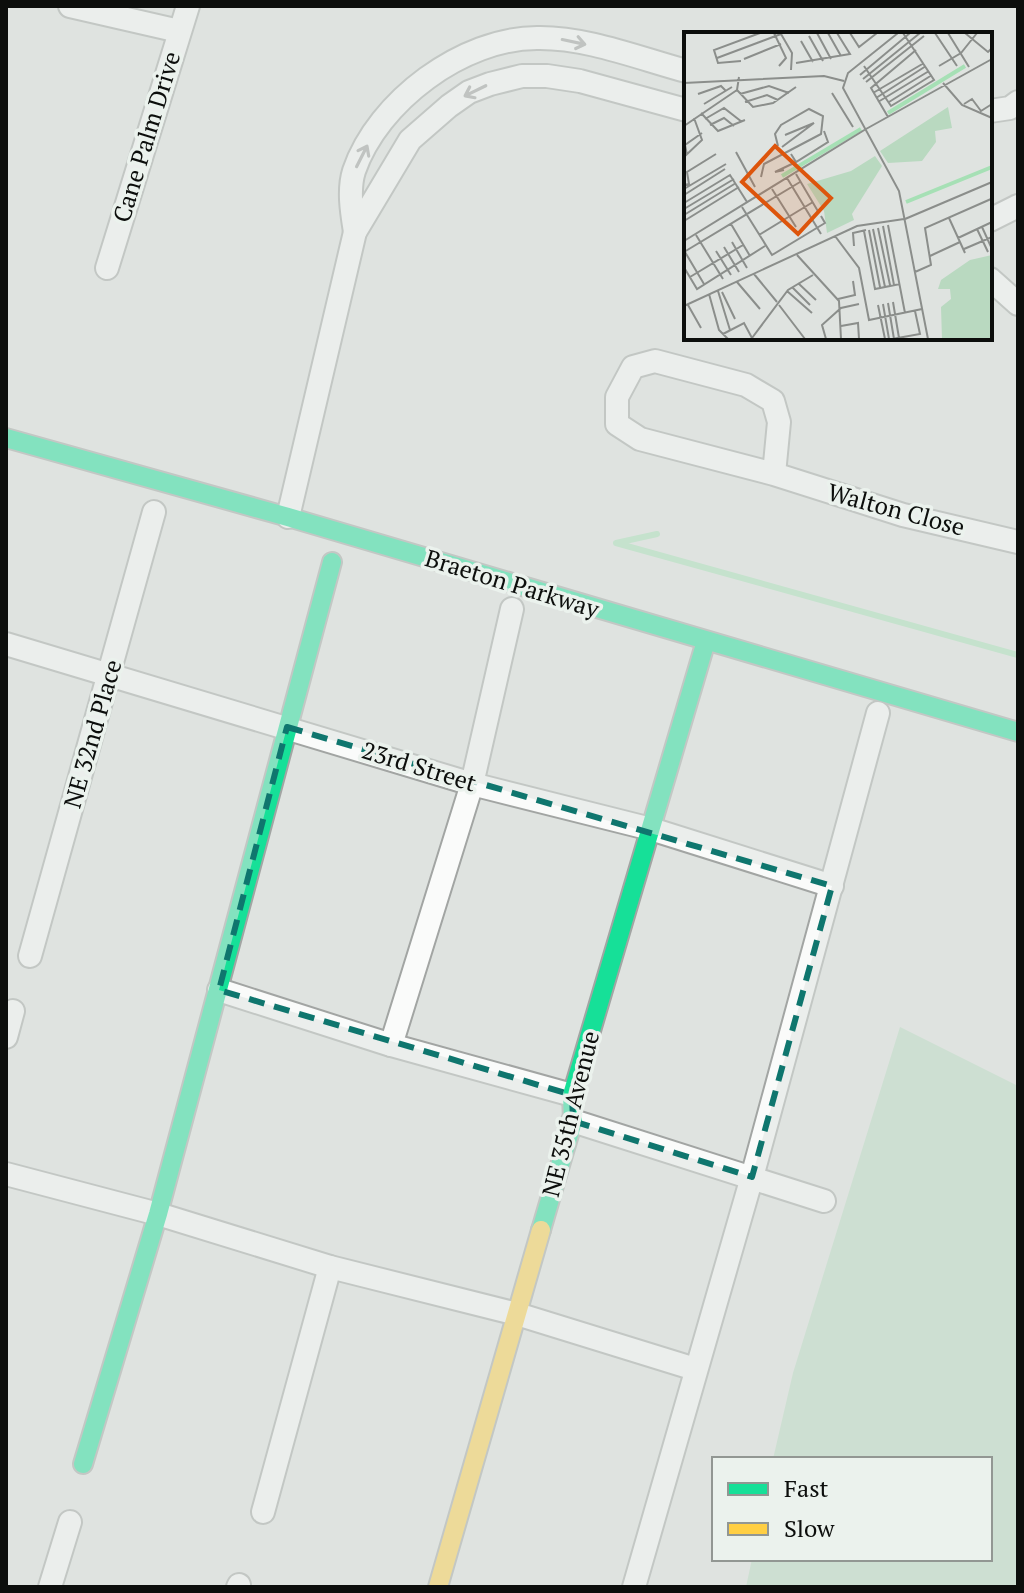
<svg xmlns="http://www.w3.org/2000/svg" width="1024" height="1593" viewBox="0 0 1024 1593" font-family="'PT Serif',serif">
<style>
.green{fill:#b9d9c0}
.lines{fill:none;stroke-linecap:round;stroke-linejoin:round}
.stream{stroke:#a6e0b5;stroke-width:6}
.street-casing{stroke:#a2a5a3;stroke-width:26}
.fast-casing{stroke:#a2a5a3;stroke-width:22}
.slow-casing{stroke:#a2a5a3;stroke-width:22}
.street{stroke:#fafbfa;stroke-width:22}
.fast{stroke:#16e098;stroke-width:18}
.slow{stroke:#ffcf43;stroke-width:18}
.oneway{stroke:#9b9c9b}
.marked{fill:none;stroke:#0f766e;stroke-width:6;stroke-dasharray:16 10;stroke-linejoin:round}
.labels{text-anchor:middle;stroke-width:7;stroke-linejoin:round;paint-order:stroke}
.street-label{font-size:24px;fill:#0c0e0c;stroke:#ebf2ed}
.inset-river{fill:none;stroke:#a6e0b5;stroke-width:4}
.inset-road{fill:none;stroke:#8b8e8b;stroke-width:2}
.view{fill:#dd550c;fill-opacity:0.15;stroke:#dd550c;stroke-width:4}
.inset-edge{fill:none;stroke:#0c0e0c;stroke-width:4}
</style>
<rect width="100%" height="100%" fill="#dfe3e0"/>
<polygon class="green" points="900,1027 1018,1086 1018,1587 746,1587 752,1559 990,1559 990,1459 773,1459 793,1373"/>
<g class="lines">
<polyline class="stream" points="657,534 616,543 1018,655"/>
<defs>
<g id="street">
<polyline points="70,6 179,31"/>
<polyline points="990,111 1010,108 1018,102"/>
<polyline points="990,220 1018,206"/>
<path d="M 355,232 C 352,213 348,190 354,171 C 378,101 463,38 537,38 C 586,37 638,58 686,71"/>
<polyline points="107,268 188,6"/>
<polyline points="990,279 1018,304"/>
<polyline points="774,474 779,422 773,401 746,385 655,361 633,367 617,397 617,424 640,439 774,474 903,515 1018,542"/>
<polyline points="288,517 355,232 410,140 449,106 469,92 490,84 522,76 547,76 580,81 686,110"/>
<polyline points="6,644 472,784 651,829 832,886"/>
<polyline points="30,956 154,512"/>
<polyline points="219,990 391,1045 572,1095"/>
<polyline points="6,1037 13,1011"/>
<polyline points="391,1045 472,784 512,609"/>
<polyline points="573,1121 824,1201"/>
<polyline points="6,1174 158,1214 330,1267 517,1314 695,1369"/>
<polyline points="263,1512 330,1267"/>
<polyline points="50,1587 70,1522"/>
<polyline points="238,1587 239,1585"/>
<polyline points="634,1587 752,1177 878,713"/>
</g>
<g id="fast">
<polyline points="6,438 288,517 1018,732"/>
<polyline points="541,1230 573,1121 572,1095 706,641"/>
<polyline points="83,1464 158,1214 332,562"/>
</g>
<polyline id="slow" points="438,1587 541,1230"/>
</defs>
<use href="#street" class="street-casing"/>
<use href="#fast" class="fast-casing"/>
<use href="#slow" class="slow-casing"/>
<use href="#street" class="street"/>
<use href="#fast" class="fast"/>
<use href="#slow" class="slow"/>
</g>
<defs><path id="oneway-shaft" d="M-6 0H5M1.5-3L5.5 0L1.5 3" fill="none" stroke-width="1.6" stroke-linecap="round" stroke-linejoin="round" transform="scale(2)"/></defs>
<g class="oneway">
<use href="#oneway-shaft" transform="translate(574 42) rotate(12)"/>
<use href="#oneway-shaft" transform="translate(475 91) rotate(154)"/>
<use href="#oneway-shaft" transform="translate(362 156) rotate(-63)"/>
</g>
<path d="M0 0H1024V1593H0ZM 287,727 L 832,886 L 752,1177 L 573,1121 L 572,1095 L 219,990 Z" fill="#dfe3e0" fill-opacity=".55" fill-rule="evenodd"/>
<path class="marked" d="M 287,727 L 832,886 L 752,1177 L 573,1121 L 572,1095 L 219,990 Z"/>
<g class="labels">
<g class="street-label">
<text transform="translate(147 137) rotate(-73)" y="8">Cane Palm Drive</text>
<text transform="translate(896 510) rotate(15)" y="8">Walton Close</text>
<text transform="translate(512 584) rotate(17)" y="8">Braeton Parkway</text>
<text transform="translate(93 734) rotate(-74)" y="8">NE 32nd Place</text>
<text transform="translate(419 767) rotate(17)" y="8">23rd Street</text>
<text transform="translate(571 1114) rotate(-76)" y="8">NE 35th Avenue</text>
</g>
</g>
<g transform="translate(684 32)">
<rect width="308" height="308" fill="#dfe3e0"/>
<path d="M 264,75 L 268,96 L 251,99 L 252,110 L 238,129 L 204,131 L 196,119 ZM 191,124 L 198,134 L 168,182 L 170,188 L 143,201 L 140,179 L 123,152 L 167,139 ZM 308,223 L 308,307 L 258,307 L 257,275 L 267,267 L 266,257 L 254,257 L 257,248 L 286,228 Z" fill="#b9d9c0"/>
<path class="inset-river" d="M 204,81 L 281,34M 98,144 L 177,97M 222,170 L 308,135"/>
<path class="inset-road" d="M 90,1 L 102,26 L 95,34M 133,1 L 147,27M 144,1 L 157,24M 166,1 L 175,15 L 193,1M 214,1 L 164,41 L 159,56 L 215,159 L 244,307M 251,1 L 273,34M 264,1 L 285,35M 281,1 L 304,20 L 308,16M 97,2 L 108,21 L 107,38M 125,4 L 139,29M 117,9 L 129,30M 33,26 L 97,2M 60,27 L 97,12M 57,29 L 34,31 L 30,18 L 76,1M 112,31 L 166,22 L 153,1M 180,34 L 207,74 L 250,48 L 219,1M 255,34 L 277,21 L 293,1M 176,43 L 226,1M 179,47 L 236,1M 182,50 L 240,4M 0,51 L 140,44 L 160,49M 259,51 L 278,73 L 308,86M 53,58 L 69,75 L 89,71 L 112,55M 148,61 L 169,95M 189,61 L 240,31M 14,62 L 37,54 L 42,59M 56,62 L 85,54 L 105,61M 192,66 L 242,34M 61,70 L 83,63 L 94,68M 194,70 L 245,39M 205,70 L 248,43M 20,72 L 48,55M 280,72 L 288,67 L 297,79 L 308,72M 17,81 L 34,99 L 61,88M 204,85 L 187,56 L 232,18M 21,87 L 40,76 L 58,90M 26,93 L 40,86 L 50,94M 0,94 L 53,58 L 55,45M 182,97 L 308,27M 98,115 L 130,91 L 101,103M 52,120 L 71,155M 107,122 L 112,130 L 144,110 L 140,99M 3,123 L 1,113 L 18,101M 0,125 L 18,108 L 10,86M 100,138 L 91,140 L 112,130M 112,142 L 135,181M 77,145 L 80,132 L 137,102 L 139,84 L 125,77 L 97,93 L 91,102 L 94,114M 103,146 L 137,202M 0,153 L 5,152 L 3,140 L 32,122M 0,157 L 42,132M 88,157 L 112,195M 0,163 L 41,137M 0,171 L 46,143 L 63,170M 58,175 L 88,223 L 141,191 L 137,184M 0,177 L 50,147M 0,183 L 52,151M 265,186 L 281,221M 221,187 L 308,150M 0,189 L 55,155M 47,192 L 66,224M 204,193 L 221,281M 199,194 L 210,253M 298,195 L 308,217M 194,196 L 206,253M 189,197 L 201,255M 293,197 L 304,220M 185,198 L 196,255M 180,199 L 191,257 L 216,252M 12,203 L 39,247M 75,203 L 129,170M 151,204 L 175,236 L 185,288 L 238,277M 274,206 L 308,190M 0,209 L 182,97M 48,210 L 63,236M 170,214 L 169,201 L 182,198M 40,215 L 55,240M 280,217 L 308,205M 32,219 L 47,243M 0,220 L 116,150M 1,220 L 20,252M 113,223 L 155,269 L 157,307M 246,224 L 276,210M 1,237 L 13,257 L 81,214M 231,240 L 247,233 L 241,196 L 307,167M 70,242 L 93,270M 6,245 L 59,213M 53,250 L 76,277M 114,251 L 132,268M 108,255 L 126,273M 34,259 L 46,298M 103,259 L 128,281M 38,260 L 51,287M 25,262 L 35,298 L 44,307M 154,267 L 171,263 L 169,249M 209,270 L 215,306M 204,271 L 210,307M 199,272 L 205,307M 4,273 L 17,296M 95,273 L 121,307M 194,273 L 201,307M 0,274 L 173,194 L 220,187M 157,294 L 174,291 L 175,307M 39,302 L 60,291 L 68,306M 68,306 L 104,258 L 129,243M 142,307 L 138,293 L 157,276 L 175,272M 208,307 L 236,302 L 231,279"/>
<path class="view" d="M 91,114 L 147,166 L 114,202 L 58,150 Z"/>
<rect width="308" height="308" class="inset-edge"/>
</g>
<rect width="1024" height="1593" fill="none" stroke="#0c0e0c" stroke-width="16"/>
<rect x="712" y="1457" width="280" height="104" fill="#ebf2ed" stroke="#929793" stroke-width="2"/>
<rect x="728" y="1483" width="40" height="12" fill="#16e098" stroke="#929793" stroke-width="2"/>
<text x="784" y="1497" font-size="24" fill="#0c0e0c">Fast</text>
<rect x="728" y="1523" width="40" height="12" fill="#ffcf43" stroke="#929793" stroke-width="2"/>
<text x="784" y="1537" font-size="24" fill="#0c0e0c">Slow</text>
</svg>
